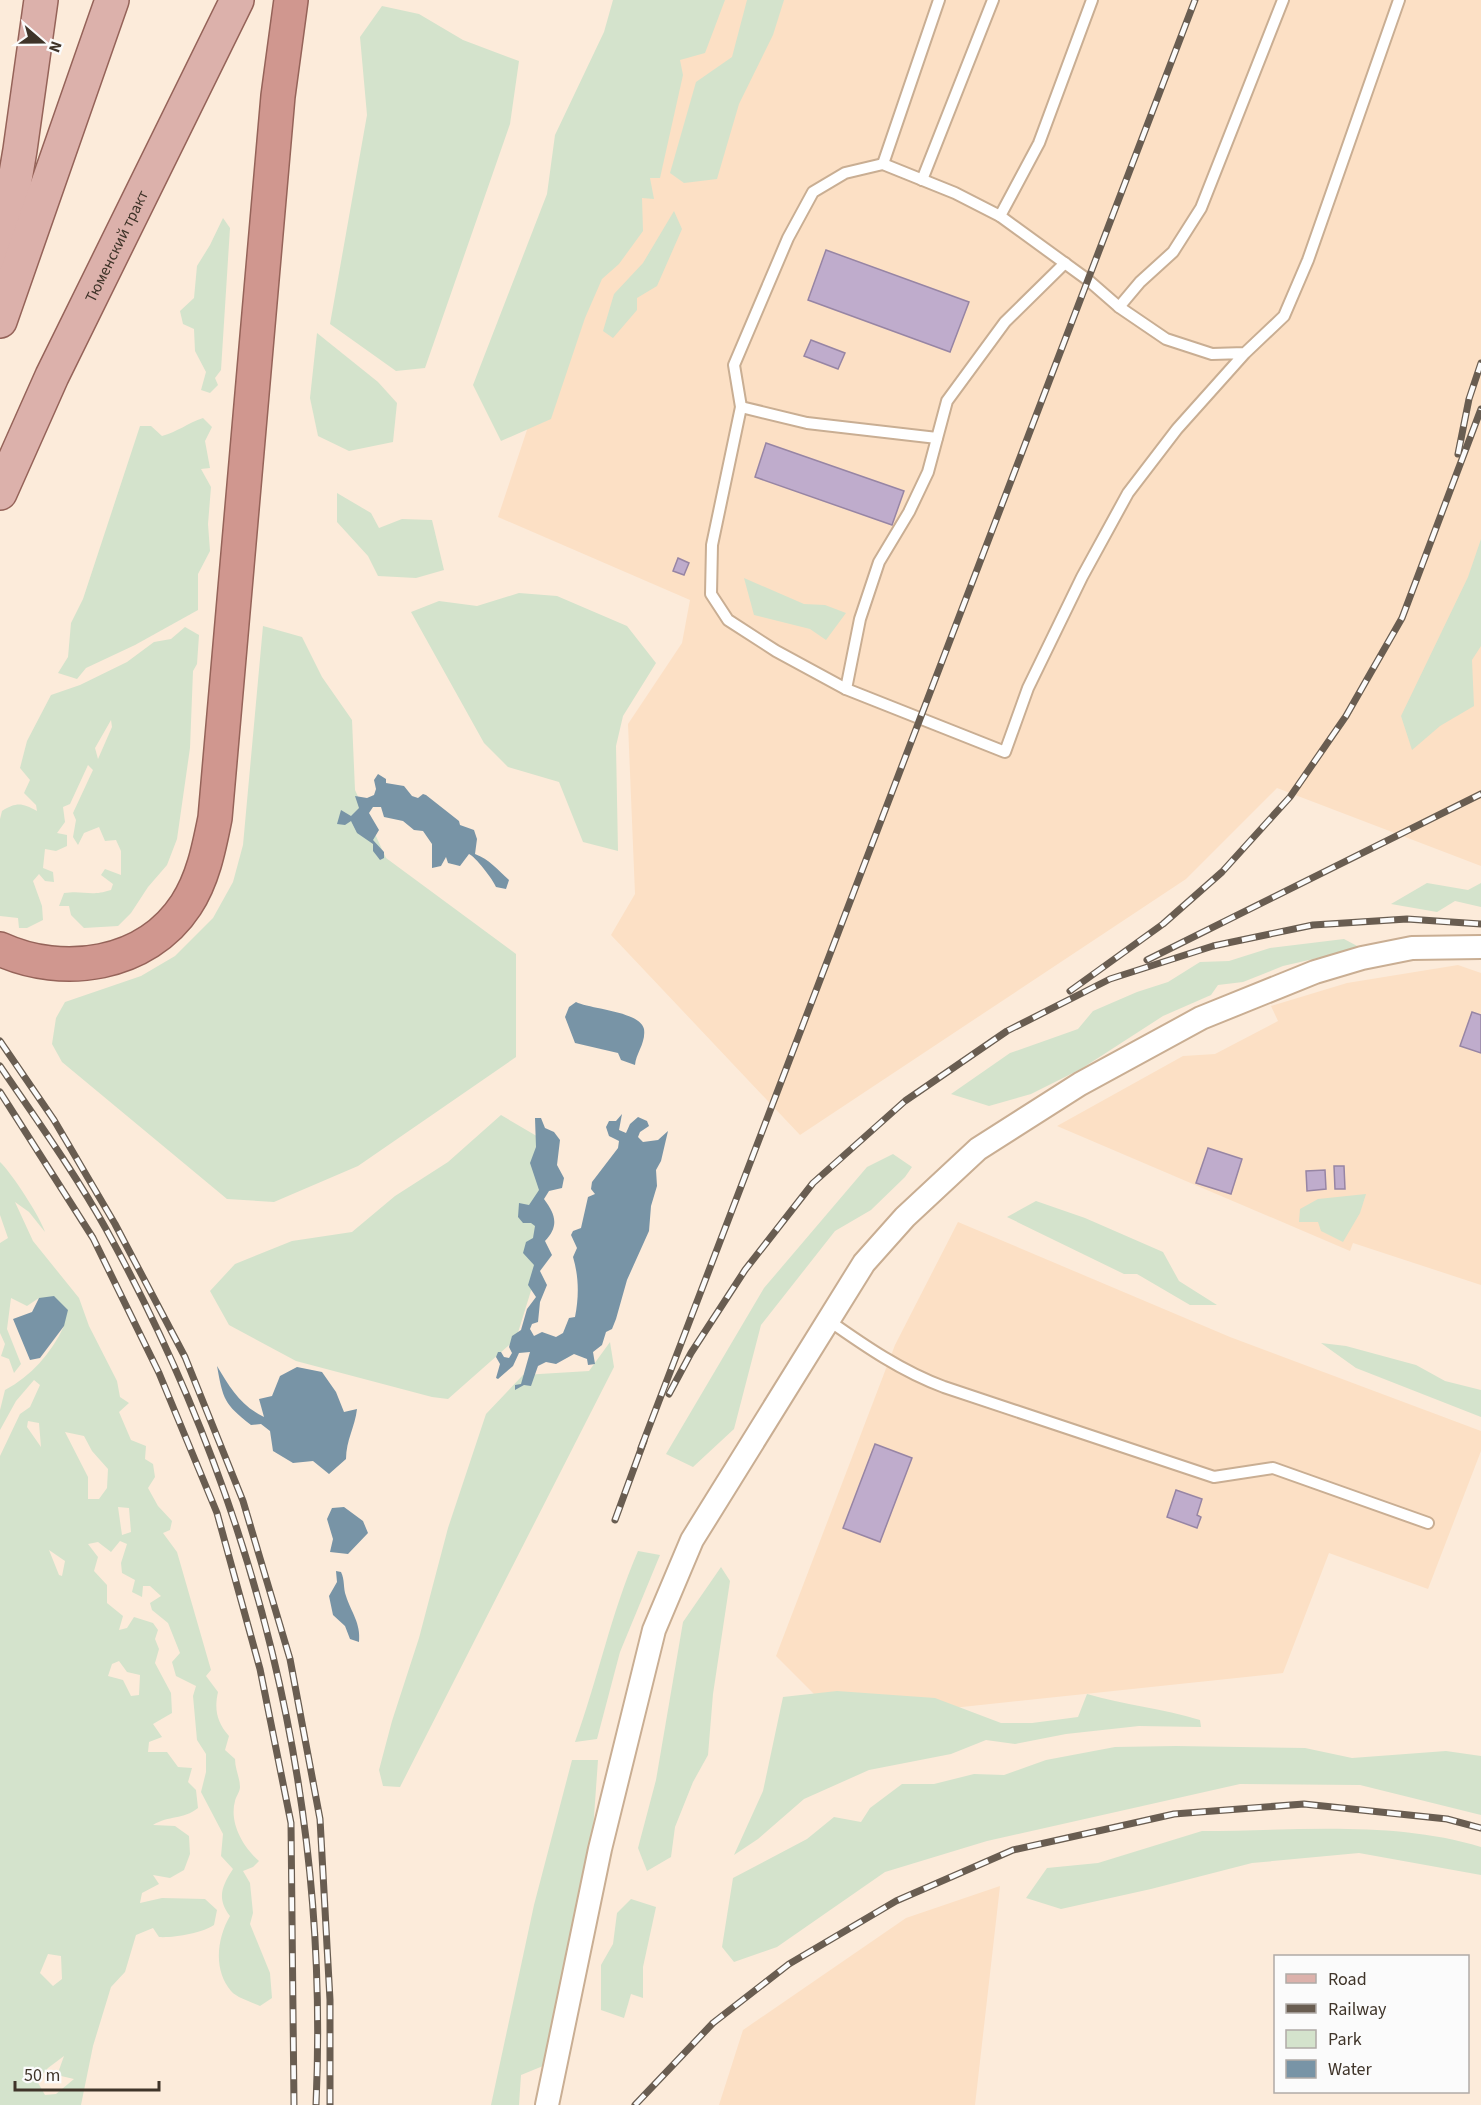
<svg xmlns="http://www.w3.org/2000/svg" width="1481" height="2105" viewBox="0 0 1481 2105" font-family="'Source Sans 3',sans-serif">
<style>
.built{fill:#fce0c5}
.green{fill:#d4e3cc;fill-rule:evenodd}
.water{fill:#7894a6}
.building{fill:#bfaccc;stroke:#9785a4;stroke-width:1.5}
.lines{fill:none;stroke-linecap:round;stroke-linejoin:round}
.service-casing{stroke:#c9ae93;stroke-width:14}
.minor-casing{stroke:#c9ae93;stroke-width:26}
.primary-casing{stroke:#956359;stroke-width:36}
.trunk-casing{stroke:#956359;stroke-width:36}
.service{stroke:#fff;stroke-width:10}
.minor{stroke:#fff;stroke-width:22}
.primary{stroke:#dcb1ab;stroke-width:33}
.trunk{stroke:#d0978f;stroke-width:33}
.rail-casing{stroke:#695d51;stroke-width:7}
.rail{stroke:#fbfbfb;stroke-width:4.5;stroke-dasharray:14;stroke-linecap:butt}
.labels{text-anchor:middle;stroke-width:6;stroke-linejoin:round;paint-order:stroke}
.street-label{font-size:16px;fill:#3f3429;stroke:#fbfbfb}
</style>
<rect width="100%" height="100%" fill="#fcebda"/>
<g class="built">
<polygon points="670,0 1481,0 1481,866 1277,788 1186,879 800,1135 611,935 635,894 628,724 682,643 690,600 498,517"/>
<polygon points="1458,965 1481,973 1481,1285 1353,1243 1350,1251 1057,1126 1183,1056 1215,1054 1278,1021 1271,1006 1347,983"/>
<polygon points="958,1222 1230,1337 1481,1431 1481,1451 1428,1589 1329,1553 1283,1673 840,1720 776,1656 895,1345"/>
<polygon points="1000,1886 975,2105 719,2105 743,2030 906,1918"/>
</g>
<g class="green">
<polygon points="613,0 725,0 705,53 680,60 683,75 660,178 650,178 654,199 642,198 643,231 619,264 602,279 585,318 551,419 501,441 473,385 547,194 555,135 604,32"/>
<polygon points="747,0 784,0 773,35 739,104 717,179 684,183 670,173 696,82 732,57"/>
<polygon points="382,6 419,14 463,40 519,61 510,124 425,368 396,371 330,324 367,115 360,37"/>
<polygon points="674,211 682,229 657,286 637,298 637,310 613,338 603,331 614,294 643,263"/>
<polygon points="223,218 230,228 221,370 215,378 218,385 210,393 201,390 206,372 195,351 194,329 183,324 180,311 194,298 197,266 210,245"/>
<polygon points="317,333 378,382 397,403 393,442 349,451 318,436 310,398"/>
<path d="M 203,418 L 212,427 L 205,441 L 210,468 L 201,469 L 211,487 L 208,524 L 210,551 L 198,574 L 198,610 L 135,645 L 86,668 L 77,679 L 58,673 L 68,657 L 71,623 L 83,599 L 140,426 L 151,426 L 162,436 C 177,432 188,423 203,418 Z"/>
<polygon points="337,493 371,513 379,528 402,519 432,520 444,570 416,578 378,576 368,556 337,522"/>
<polygon points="1481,539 1481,646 1472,660 1474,706 1440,726 1412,750 1401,716 1468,577"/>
<polygon points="744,578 804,604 825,605 846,613 826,640 810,629 754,615"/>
<polygon points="519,593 557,596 627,626 656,663 623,716 616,746 618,851 583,842 559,782 508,767 484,743 411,612 439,601 477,606"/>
<polygon points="263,626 302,637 322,677 352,720 355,790 386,858 516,954 516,1057 358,1166 274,1202 227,1199 62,1062 52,1044 56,1018 65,1002 141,976 175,956 213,918 233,882 243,845"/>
<path d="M 185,627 L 199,635 L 197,664 L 193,671 L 190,748 L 177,839 L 167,865 L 148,887 L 131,913 L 118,926 L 84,928 L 71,915 L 69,906 L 59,906 L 64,893 C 85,890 89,897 111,890 L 113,884 L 101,875 L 105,869 L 121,875 L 121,851 L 116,840 L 105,841 L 99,827 L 84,833 L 78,845 L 73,837 L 76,820 L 73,813 L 93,770 L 88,765 L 70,804 L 63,807 L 65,822 L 57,833 L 67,835 L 67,846 L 56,851 L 45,849 L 43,868 L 53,872 L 54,882 L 45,881 L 39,874 L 33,881 L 42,906 L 43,920 L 27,928 L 19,928 L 18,918 L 0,916 L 0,819 L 2,811 C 17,802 22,803 37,811 L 36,805 L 24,793 L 30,780 L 20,768 L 27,741 L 51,695 L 80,685 L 127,662 L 154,642 L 171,639 ZM 111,720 L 112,727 L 98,759 L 95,748 Z"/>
<polygon points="1427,883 1468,890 1481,883 1481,907 1455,901 1437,912 1391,904"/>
<polygon points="1344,939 1361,948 1283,966 1243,982 1218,985 1211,995 1163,1016 1081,1069 1031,1094 989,1106 951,1094 1010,1053 1078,1029 1093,1011 1137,992 1168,982 1200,962 1229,961 1270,948"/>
<polygon points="501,1115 540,1138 544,1215 534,1281 516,1339 448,1399 432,1397 296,1361 229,1325 210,1291 235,1264 292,1241 352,1232 395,1196 448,1162"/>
<polygon points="893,1154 912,1167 905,1177 871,1210 835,1231 761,1325 734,1429 693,1467 666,1454 764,1288 867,1167"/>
<path d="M 0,1162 C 11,1172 41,1218 45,1232 L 29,1212 L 15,1202 L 33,1241 L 79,1298 L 89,1326 L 117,1381 L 120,1397 L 129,1403 L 119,1412 L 131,1440 L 146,1446 L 145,1459 L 153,1464 L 155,1477 L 148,1488 L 158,1506 L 172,1521 L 170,1530 L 163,1533 L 177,1552 L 211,1670 L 206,1676 L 218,1692 C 214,1710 217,1722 229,1736 L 225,1750 L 235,1759 C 235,1769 240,1778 240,1787 C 240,1792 236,1796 235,1801 C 229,1823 243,1847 259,1861 L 253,1867 L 243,1871 L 250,1883 L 253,1913 L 250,1924 L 270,1973 L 272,1998 L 260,2006 C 252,2002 237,1998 231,1991 C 213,1970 217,1938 230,1916 C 217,1899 221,1887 233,1869 L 221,1856 L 223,1834 L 201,1792 L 206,1772 L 206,1754 L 197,1740 L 193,1696 L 196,1686 L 176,1676 L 172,1662 L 180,1653 L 168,1623 L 152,1610 L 150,1603 L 161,1596 L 150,1586 L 143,1586 L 142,1597 L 132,1592 L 135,1580 L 122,1573 L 121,1563 L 127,1544 L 120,1541 L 111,1552 L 98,1542 L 88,1544 L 98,1557 L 94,1571 L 107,1585 L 107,1603 L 123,1616 L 119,1630 L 127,1628 L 134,1617 L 153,1623 L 158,1630 L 155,1639 L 159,1649 L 155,1663 L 171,1693 L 172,1713 L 153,1724 L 162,1737 L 149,1742 L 148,1752 L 167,1752 L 178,1767 L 192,1768 L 188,1782 L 196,1790 L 198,1808 C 183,1820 169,1815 153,1825 L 175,1826 L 189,1836 L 190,1854 L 184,1870 L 170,1878 L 153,1875 L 159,1884 L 142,1893 L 140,1903 L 162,1898 L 205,1899 L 217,1910 L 214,1925 C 203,1933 173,1938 159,1937 L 153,1928 L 136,1935 L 125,1972 L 111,1987 L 93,2046 L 81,2105 L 0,2105 L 0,1456 L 20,1414 L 30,1407 L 40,1385 L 34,1380 L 16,1401 L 0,1430 L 0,1410 L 5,1390 C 31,1376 51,1354 64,1326 L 39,1298 L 27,1306 L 11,1298 L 7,1329 L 21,1364 L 14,1373 L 9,1359 L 1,1356 L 5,1344 L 0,1333 L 0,1243 L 8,1238 L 0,1215 ZM 28,1421 L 39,1423 L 41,1447 L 27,1427 ZM 65,1432 L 84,1436 L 92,1451 L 108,1469 L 107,1488 L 99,1499 L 88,1499 L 88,1477 ZM 118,1507 L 129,1508 L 131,1532 L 122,1535 ZM 49,1550 L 65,1561 L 62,1576 L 59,1575 ZM 119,1661 L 127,1672 L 140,1675 L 139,1695 L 131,1696 L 123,1680 L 108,1676 L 112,1664 ZM 48,1954 L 61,1956 L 62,1979 L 53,1986 L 40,1973 ZM 64,2056 L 59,2070 L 61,2076 L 74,2079 L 56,2094 L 45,2095 L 37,2081 L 48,2068 Z"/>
<polygon points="1366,1194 1360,1213 1343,1242 1321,1231 1318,1222 1299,1222 1300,1209 1318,1199"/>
<polygon points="1036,1201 1085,1218 1163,1252 1179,1281 1217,1305 1190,1305 1137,1274 1124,1274 1007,1217"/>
<polygon points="610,1342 614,1367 400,1787 383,1786 379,1770 392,1721 419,1638 448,1528 486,1414 523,1375 589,1371"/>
<polygon points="1321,1343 1346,1346 1416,1365 1445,1381 1481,1390 1481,1417 1356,1368"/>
<path d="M 638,1551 L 660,1555 L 620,1652 L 597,1739 L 575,1742 C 598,1679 611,1613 638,1551 Z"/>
<polygon points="721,1567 730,1581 713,1694 708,1755 693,1782 675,1827 671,1857 647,1871 638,1848 656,1780 683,1622"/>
<path d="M 837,1691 L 935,1698 L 1001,1723 L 1032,1723 L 1078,1717 L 1087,1694 C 1124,1705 1162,1708 1200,1720 L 1201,1727 L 1139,1726 L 1066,1734 L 1015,1744 L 986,1740 L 951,1754 L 869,1770 L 804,1799 L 758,1839 L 734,1855 L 763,1791 L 783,1697 Z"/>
<polygon points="1176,1746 1305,1748 1352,1758 1446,1751 1481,1756 1481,1815 1360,1785 1240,1784 987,1841 885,1872 777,1947 734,1962 722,1947 733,1878 807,1839 834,1817 861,1822 870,1808 902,1784 934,1784 974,1774 1004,1775 1046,1760 1115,1747"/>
<polygon points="572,1760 598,1760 592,1845 543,2066 521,2075 519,2105 491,2105 534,1905"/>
<path d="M 1202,1831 C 1293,1831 1393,1820 1481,1847 L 1481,1875 L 1359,1853 L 1252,1863 L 1151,1889 L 1061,1909 L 1026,1898 L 1047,1868 L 1098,1863 Z"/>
<polygon points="631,1899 656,1907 643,1967 643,1998 631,1994 624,2018 601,2010 601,1965 613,1944 617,1913"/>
</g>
<g class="water">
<path d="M 378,774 L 386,779 L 386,783 L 404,786 L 412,796 L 418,798 L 423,794 L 426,795 L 459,821 L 460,825 L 474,830 L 477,839 L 475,854 C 489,859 498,870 509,880 L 506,889 L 496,887 C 494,881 475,856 469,854 L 460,866 L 448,863 L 446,857 L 441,866 L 432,868 L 432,844 L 423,831 L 414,830 L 403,821 L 384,817 L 381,807 L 373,807 L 369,813 L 379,830 L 373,840 L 384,852 L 384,858 L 380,860 L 373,851 L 373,844 L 357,833 L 351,821 L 345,825 L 337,824 L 341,810 L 351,816 L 359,808 L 355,796 L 367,798 L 374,795 L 376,789 L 374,780 Z"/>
<path d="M 576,1002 C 589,1009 640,1011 644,1029 C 646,1043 636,1053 635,1065 L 621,1060 L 618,1053 L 575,1043 L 565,1017 L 569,1007 Z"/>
<path d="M 622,1114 L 619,1130 L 626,1133 L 630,1124 L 638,1117 L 647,1121 L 649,1126 L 640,1132 L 638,1137 L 643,1142 L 658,1140 L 668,1131 L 661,1161 L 656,1170 L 657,1186 L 651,1206 L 649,1231 L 627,1280 L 616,1319 L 612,1329 L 606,1332 L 602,1345 L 593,1352 L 595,1364 L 588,1365 L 587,1359 L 574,1354 L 556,1364 L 546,1362 L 538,1366 L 531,1386 L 524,1385 L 515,1390 L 515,1385 L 521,1384 L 530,1352 L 519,1353 L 513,1366 L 498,1379 L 496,1378 L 500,1364 L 496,1357 L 498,1352 L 501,1352 L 504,1357 L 509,1358 L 512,1353 L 509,1347 L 512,1336 L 521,1330 L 527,1309 L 536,1297 L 528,1285 L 534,1265 L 523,1253 L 526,1242 L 533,1238 L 535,1226 L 531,1223 L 523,1223 L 518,1217 L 519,1203 L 529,1205 L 539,1190 L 530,1163 L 536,1147 L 535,1118 L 541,1118 L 545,1128 L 554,1132 L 560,1140 L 557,1165 L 564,1178 L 562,1188 L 549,1191 L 544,1199 C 556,1215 559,1226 545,1241 L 552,1255 L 540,1271 L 547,1285 L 540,1302 L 538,1322 L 532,1324 L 530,1329 L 534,1336 L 542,1332 L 556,1337 L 563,1333 L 569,1318 L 575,1317 C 579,1297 579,1277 573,1257 L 577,1248 L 571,1235 L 573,1231 L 581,1228 L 588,1197 L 595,1194 L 591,1189 L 592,1182 L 618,1148 L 619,1141 L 609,1136 L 606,1127 L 609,1121 L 616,1121 Z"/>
<polygon points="54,1296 68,1310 64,1326 40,1358 30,1360 13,1319 32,1312 39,1298"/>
<path d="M 217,1366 C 230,1388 241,1406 264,1417 L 259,1399 L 272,1396 L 280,1376 L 297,1367 L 322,1372 L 336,1392 L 344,1412 L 357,1409 C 355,1427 346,1440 346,1459 L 329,1474 L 313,1461 L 293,1463 L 273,1451 L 270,1431 L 261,1424 L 251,1425 C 224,1404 223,1399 217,1366 Z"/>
<polygon points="344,1507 363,1521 368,1533 348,1554 330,1552 333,1539 327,1519 332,1508"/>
<path d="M 336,1571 L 341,1572 C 345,1580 343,1588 346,1596 C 351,1612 361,1623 359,1642 L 350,1639 L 345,1626 L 333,1615 L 329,1596 L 337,1582 Z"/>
</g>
<g class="building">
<polygon points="826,250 969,302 950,352 808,300"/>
<polygon points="811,340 845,353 838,369 804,356"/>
<polygon points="766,443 904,491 892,525 755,477"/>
<polygon points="678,558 689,563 684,575 673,571"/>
<polygon points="1472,1012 1481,1015 1481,1053 1460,1046"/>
<polygon points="1208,1148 1242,1159 1231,1194 1196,1183"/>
<polygon points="1334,1166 1344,1166 1345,1189 1335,1189"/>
<polygon points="1325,1170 1326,1189 1307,1191 1306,1171"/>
<polygon points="875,1444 912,1458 880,1542 843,1528"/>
<polygon points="1176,1490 1202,1499 1197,1515 1201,1517 1197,1528 1167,1517"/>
</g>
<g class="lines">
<defs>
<g id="service">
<polyline points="883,164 939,0"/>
<polyline points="922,180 993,0"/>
<polyline points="1000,216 1039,143 1092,0"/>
<polyline points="1119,307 1140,282 1173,252 1201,208 1283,0"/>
<polyline points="1245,353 1177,429 1128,493 1082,577 1028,688 1005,752 846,689 776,651 728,620 711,594 712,545 741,407 734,365 788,238 813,192 845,173 883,164 955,193 1000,216 1088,280 1119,307 1166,339 1212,354 1245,353 1284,316 1308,260 1399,0"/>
<polyline points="741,407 807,423 937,438"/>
<polyline points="846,689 860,619 879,562 909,512 928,472 947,401 1005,322 1065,263"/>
<path d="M 828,1320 C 865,1346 901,1371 944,1387 L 1214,1477 L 1273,1468 L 1428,1523"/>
</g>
<polyline id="minor" points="547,2105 600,1849 654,1630 692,1540 864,1263 905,1217 978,1149 1080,1084 1201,1018 1315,972 1362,958 1412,948 1481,947"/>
<g id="primary">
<polyline points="0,268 20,150 41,0"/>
<polyline points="0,321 112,0"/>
<path id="s1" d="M 0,493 L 52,376 L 237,0"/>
</g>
<path id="trunk" d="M 0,949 C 63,978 146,966 186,905 C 203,879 209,848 215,818 L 278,96 L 291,0"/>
</defs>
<use href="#service" class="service-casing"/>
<use href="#minor" class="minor-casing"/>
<use href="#primary" class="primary-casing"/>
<use href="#trunk" class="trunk-casing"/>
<use href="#service" class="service"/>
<use href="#minor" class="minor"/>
<use href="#primary" class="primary"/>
<use href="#trunk" class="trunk"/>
<defs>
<g id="rail">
<polyline points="1458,454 1469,399 1481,363"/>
<polyline points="1147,960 1481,794"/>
<polyline points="1070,991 1163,924 1222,872 1290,797 1346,716 1402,618 1481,409"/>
<polyline points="0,1041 54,1120 115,1224 185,1357 243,1501 290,1659 320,1819 330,2000 330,2105"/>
<path d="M 0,1066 C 36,1119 75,1173 106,1229 C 255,1500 330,1795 316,2105"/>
<polyline points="0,1092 93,1238 159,1373 217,1513 260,1669 291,1823 294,2105"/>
<polyline points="669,1394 691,1353 745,1270 813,1183 905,1101 1007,1031 1110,979 1213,946 1313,925 1407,919 1481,924"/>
<polyline points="641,1448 1195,0"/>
<polyline points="615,1520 644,1441"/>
<polyline points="635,2105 713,2023 789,1964 896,1901 1013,1850 1174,1814 1304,1804 1447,1819 1481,1828"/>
</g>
</defs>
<use href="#rail" class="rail-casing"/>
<use href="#rail" class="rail"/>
</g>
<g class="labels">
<g class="street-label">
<text dy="6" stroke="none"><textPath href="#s1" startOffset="273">Тюменский тракт</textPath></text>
</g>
</g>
<rect x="1274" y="1955" width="195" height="138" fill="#fbfbfb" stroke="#b0aba7" stroke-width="1.5"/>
<rect x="1286" y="1974" width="30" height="9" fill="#dcb1ab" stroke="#b0aba7" stroke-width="1.5"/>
<text x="1328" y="1985" font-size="18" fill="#3f3429">Road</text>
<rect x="1286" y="2004" width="30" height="9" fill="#695d51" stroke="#b0aba7" stroke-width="1.5"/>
<text x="1328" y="2015" font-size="18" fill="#3f3429">Railway</text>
<rect x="1286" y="2030" width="30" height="18" fill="#d4e3cc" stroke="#b0aba7" stroke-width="1.5"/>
<text x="1328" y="2045" font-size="18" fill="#3f3429">Park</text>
<rect x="1286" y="2060" width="30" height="18" fill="#7894a6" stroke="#b0aba7" stroke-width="1.5"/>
<text x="1328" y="2075" font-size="18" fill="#3f3429">Water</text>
<g transform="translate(42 42) rotate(110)" stroke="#fbfbfb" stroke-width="4.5" paint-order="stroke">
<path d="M0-4.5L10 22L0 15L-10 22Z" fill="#3f3429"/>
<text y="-9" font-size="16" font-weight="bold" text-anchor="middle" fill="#3f3429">N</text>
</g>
<path d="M15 2081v9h144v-9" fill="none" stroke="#3f3429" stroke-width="3"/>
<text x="24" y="2081" font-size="18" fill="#3f3429" stroke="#fbfbfb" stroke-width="4.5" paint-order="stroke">50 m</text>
</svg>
